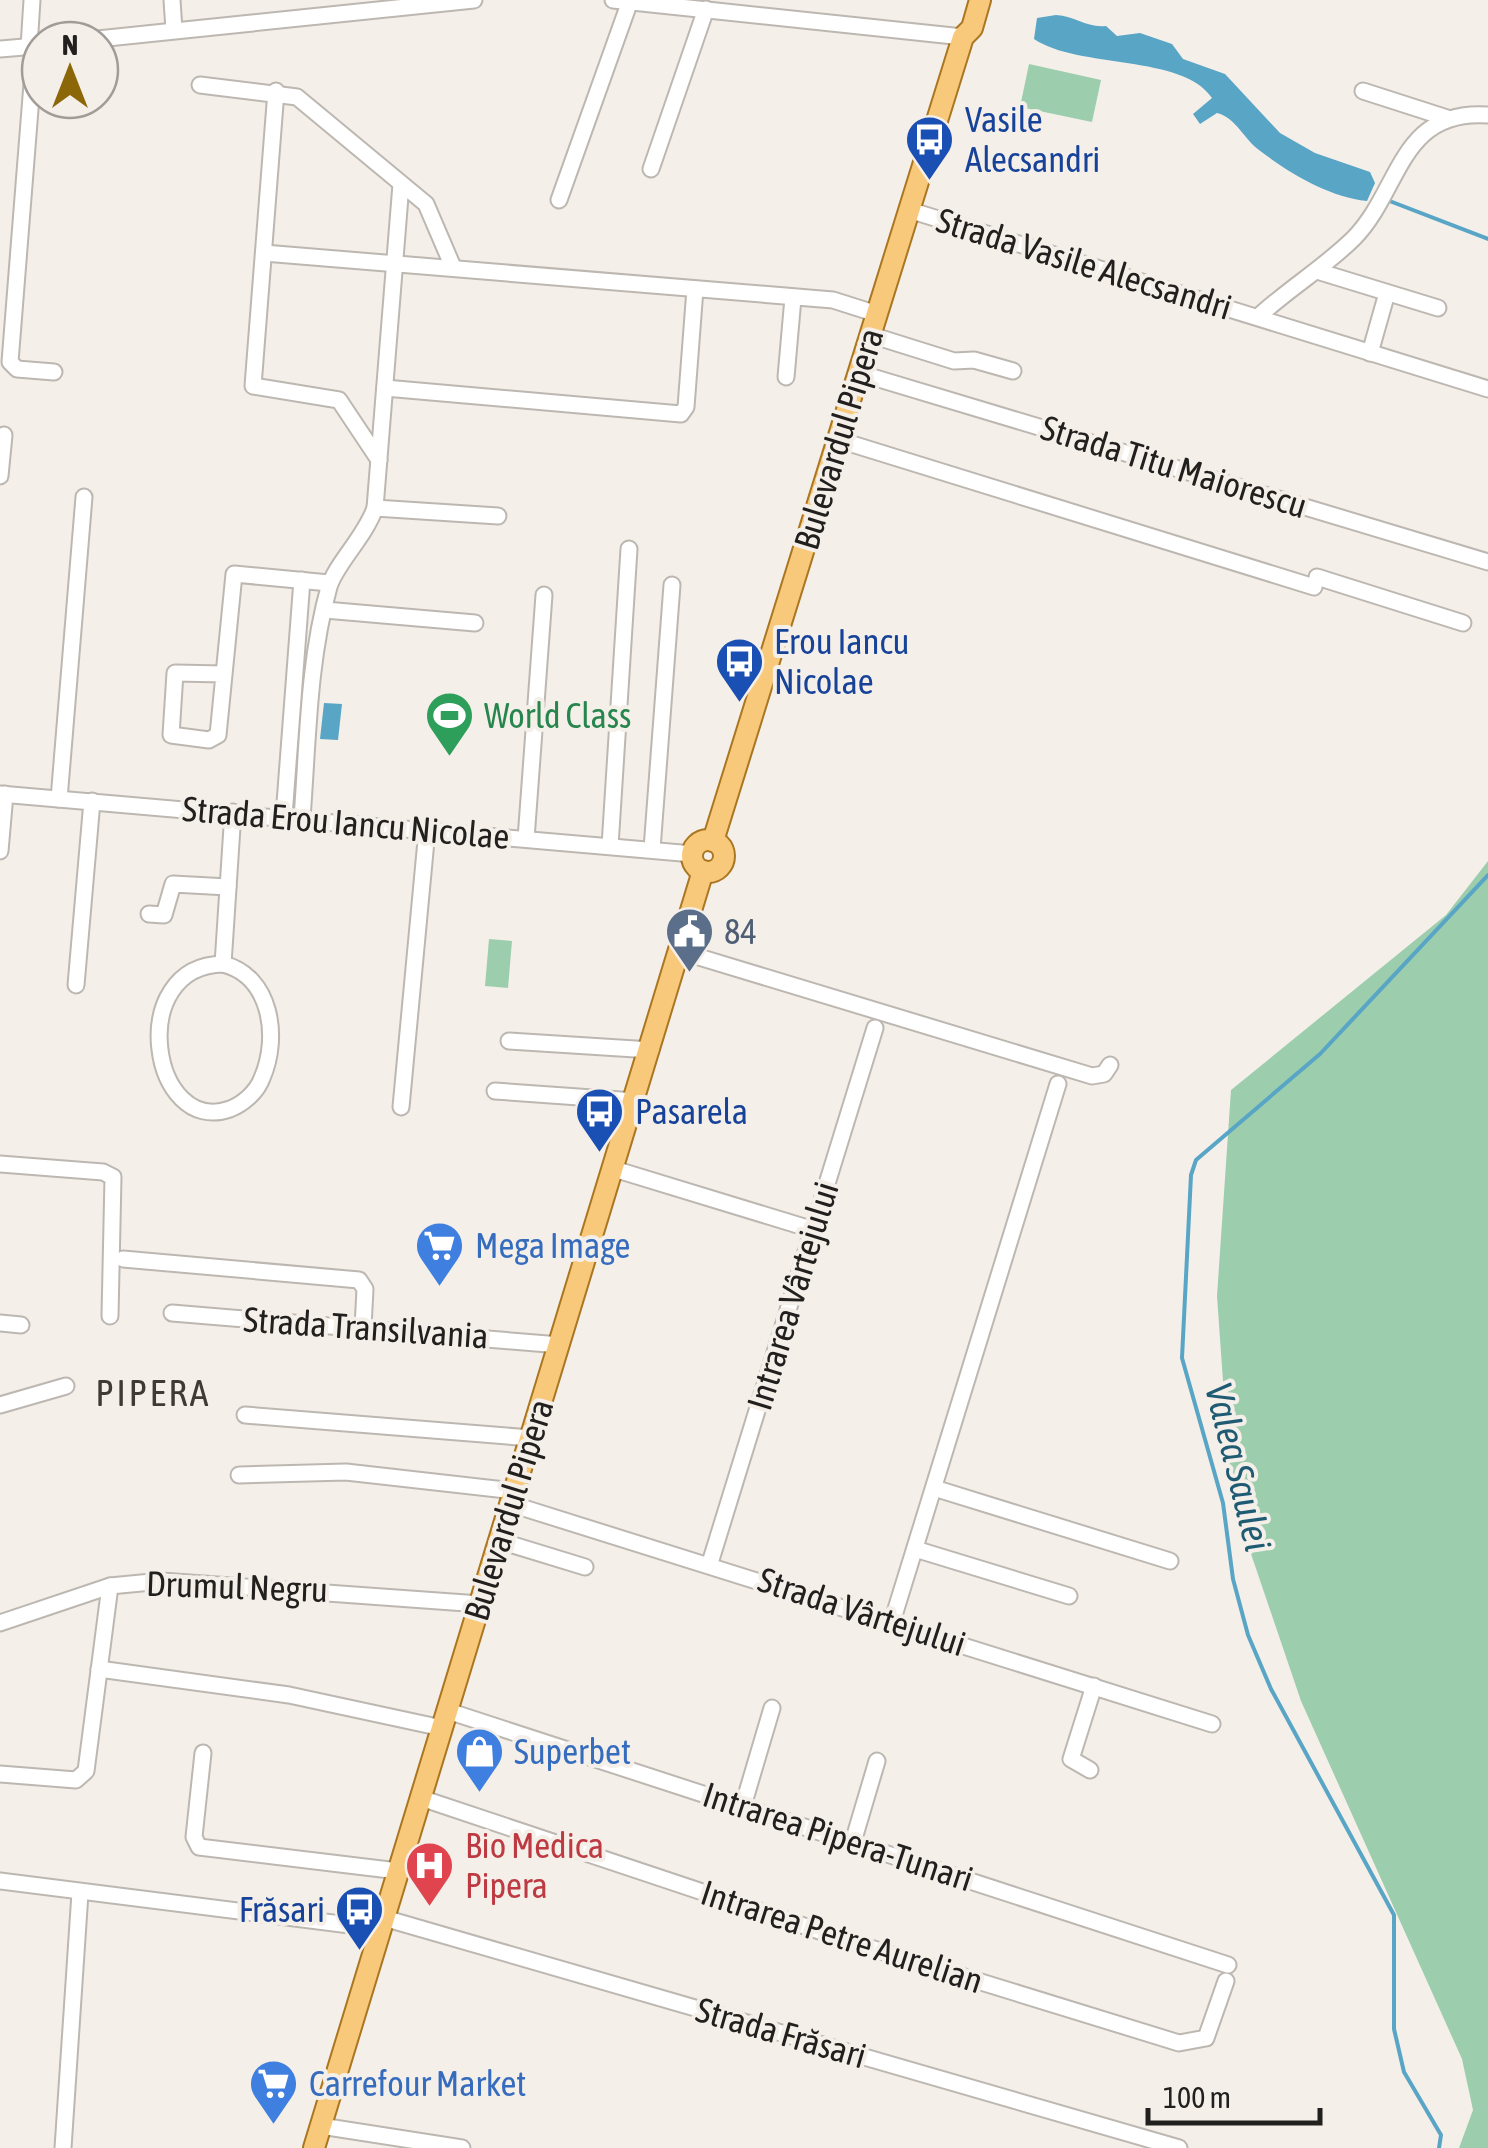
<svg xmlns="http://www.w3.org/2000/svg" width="1488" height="2148" viewBox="0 0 1488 2148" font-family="'Asap Condensed',sans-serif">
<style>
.green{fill:#9cceae}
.water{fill:#58a5c6}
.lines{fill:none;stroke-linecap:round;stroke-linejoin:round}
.stream{stroke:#58a5c6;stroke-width:4}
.minor-casing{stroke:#bdb7b1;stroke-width:19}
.major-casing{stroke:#aa7621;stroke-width:24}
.minor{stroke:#fff;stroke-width:15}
.major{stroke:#f8c97a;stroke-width:20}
.labels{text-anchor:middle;stroke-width:8;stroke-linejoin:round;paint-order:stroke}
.transit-label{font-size:35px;fill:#164399;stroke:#f5efe9;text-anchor:start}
.street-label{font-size:35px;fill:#22201e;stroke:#f5efe9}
.leisure-label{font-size:35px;fill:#27864d;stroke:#f5efe9;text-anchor:start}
.service-label{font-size:35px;fill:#4e5e75;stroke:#f5efe9;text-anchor:start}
.shop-label{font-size:35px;fill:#366cbe;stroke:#f5efe9;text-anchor:start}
.health-label{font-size:35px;fill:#be3a42;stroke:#f5efe9;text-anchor:start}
.neighbourhood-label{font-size:38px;letter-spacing:2.5px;fill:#3f3a35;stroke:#f5efe9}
.water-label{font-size:38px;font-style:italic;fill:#1f5c73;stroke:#f5efe9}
</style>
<rect width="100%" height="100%" fill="#f5efe9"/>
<g class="green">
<polygon points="1029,64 1101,80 1092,122 1020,107"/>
<polygon points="1488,861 1488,2148 1459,2148 1473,2110 1462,2059 1301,1701 1231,1495 1217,1296 1231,1090 1446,915"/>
<polygon points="489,939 512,941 508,988 485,986"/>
</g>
<g class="water">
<path d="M 1056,15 C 1076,16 1086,28 1106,26 L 1117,36 L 1140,33 L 1172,44 L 1183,59 L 1225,74 L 1280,133 L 1315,153 L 1370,172 L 1375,183 L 1367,201 C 1329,197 1289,173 1259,150 C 1244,139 1236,118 1217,113 L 1200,124 L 1193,114 L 1212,98 C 1183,54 1078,69 1034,39 L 1037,18 Z"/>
<polygon points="324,703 342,704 338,740 320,739"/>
</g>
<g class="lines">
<g class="stream">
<polyline points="1387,200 1488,239"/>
<polyline points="1439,2148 1441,2135 1404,2072 1394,2029 1394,1915 1271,1689 1248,1635 1233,1579 1223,1503 1182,1358 1191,1175 1196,1160 1320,1054 1488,875"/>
</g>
<defs>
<g id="minor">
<polyline points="172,0 174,30"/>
<polyline points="613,0 963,37"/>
<polyline points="88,40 474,0"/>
<polyline points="35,46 10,362 17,369 54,372"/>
<polyline points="29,47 32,0"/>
<polyline points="0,49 36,46"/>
<polyline points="200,85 297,97 426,204 453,267"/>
<polyline points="276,91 253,386 339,400 379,460"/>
<polyline points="1363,91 1447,118"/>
<polyline points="651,169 706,9"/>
<polyline points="559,200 630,1"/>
<polyline points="909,210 1488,389"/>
<polyline points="264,253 833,300 877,314"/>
<polyline points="1317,271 1438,308"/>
<path d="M 1258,317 C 1288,289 1325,267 1354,238 C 1401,190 1399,109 1488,115"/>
<polyline points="871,335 954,361 974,360 1013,371"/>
<polyline points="1370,353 1387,293"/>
<polyline points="859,373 1488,562"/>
<polyline points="786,377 793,298"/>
<polyline points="385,388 681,414 686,407 695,289"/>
<polyline points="839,440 1314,587"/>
<polyline points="0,476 4,435"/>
<polyline points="375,508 498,516"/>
<polyline points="1317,577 1463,623"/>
<polyline points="325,610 475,623"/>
<polyline points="224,674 175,673 171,735 209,740 218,735 234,574 329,583"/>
<polyline points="0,794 693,854"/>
<polyline points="59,799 84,497"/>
<polyline points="284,816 302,580"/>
<path d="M 302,818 C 308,741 308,662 329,587 C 335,565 365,537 375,508 L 401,184"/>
<polyline points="526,839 544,595"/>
<polyline points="610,846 629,549"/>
<polyline points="652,849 672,585"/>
<polyline points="0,851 5,794"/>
<polyline points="149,914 164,915 173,884 228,887"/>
<polyline points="679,951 1092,1076 1104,1074 1110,1065"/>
<path d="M 223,964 C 271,976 280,1037 262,1078 C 257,1092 243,1104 230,1109 C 151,1137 124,966 223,964 Z"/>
<polyline points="223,964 233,812"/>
<polyline points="76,985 92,801"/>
<polyline points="509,1041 651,1050"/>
<polyline points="495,1091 635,1101"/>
<polyline points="401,1107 427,830"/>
<polyline points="0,1164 103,1172 113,1177 110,1316"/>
<polyline points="614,1169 814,1230"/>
<polyline points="123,1259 359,1280 365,1289 363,1327"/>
<polyline points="172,1313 560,1345"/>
<polyline points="0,1323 21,1325"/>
<polyline points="0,1405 66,1386"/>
<polyline points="245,1415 531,1438"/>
<polyline points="239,1475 346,1472 515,1491"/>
<polyline points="934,1488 1170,1561"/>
<polyline points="511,1504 1212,1724"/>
<polyline points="500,1541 585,1567"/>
<polyline points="915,1549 1069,1596"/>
<polyline points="710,1563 875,1028"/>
<polyline points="892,1622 1058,1084"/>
<polyline points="0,1623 110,1586 162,1581 480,1604"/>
<polyline points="99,1669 289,1695 442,1728"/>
<polyline points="448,1711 1228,1965"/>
<polyline points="203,1753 194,1837 199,1847 398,1871"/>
<polyline points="1090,1770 1071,1759 1094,1686"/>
<polyline points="0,1774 76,1780 86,1771 110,1586"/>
<polyline points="421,1798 864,1946 1179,2043 1206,2038 1226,1981"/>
<polyline points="743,1806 772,1708"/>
<polyline points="853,1842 877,1761"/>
<polyline points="0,1881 381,1929"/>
<polyline points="384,1918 1179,2148"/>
<polyline points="321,2126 462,2148"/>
<polyline points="63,2148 80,1893"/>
</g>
<g id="major">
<circle cx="708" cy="856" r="16"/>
<polyline points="713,841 963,37 972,28 980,0"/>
<polyline points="314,2148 703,871"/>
</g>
</defs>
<use href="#minor" class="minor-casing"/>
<use href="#major" class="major-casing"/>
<use href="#minor" class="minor"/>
<use href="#major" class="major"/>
</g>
<defs>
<symbol id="bus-pin" viewBox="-11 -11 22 30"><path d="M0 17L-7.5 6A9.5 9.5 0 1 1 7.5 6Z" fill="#1a4fb4" stroke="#f5efe9"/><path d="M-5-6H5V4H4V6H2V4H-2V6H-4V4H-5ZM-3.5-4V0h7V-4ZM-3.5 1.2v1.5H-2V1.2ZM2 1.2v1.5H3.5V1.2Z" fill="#fff"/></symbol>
<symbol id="stadium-pin" viewBox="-11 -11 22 30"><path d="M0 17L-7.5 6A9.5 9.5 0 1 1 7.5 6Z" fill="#2e9e5b" stroke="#f5efe9"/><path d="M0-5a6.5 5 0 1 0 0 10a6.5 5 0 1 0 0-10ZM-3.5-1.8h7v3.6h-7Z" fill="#fff"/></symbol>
<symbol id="civic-pin" viewBox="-11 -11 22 30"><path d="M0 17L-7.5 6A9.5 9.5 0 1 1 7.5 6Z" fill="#5c6f8a" stroke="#f5efe9"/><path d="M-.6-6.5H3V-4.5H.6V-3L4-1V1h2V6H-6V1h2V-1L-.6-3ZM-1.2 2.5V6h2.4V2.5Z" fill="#fff"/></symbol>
<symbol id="supermarket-pin" viewBox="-11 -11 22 30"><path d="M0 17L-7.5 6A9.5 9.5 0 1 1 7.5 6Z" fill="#3f7fe0" stroke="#f5efe9"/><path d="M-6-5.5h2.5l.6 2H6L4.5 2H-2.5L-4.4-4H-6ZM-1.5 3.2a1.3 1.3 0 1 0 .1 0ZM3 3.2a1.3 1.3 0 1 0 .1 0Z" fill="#fff"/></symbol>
<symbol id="shop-pin" viewBox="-11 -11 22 30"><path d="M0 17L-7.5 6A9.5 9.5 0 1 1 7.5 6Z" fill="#3f7fe0" stroke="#f5efe9"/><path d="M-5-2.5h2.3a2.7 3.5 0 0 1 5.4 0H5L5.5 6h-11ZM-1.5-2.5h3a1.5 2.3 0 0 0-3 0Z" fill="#fff"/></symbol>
<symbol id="hospital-pin" viewBox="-11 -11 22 30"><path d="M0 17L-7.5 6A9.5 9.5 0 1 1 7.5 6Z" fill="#e0444e" stroke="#f5efe9"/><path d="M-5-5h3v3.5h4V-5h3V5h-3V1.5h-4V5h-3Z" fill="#fff"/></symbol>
</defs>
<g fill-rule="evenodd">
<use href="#bus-pin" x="902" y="112" width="55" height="75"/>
<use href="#bus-pin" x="712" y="634" width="55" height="75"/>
<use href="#stadium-pin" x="422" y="688" width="55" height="75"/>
<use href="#civic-pin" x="662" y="904" width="55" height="75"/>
<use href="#bus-pin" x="572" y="1084" width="55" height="75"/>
<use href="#supermarket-pin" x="412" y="1218" width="55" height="75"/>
<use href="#shop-pin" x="452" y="1724" width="55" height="75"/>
<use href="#hospital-pin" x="402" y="1838" width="55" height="75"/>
<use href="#bus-pin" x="332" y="1882" width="55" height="75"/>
<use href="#supermarket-pin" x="246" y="2056" width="55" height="75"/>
</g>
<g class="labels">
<g class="transit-label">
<text x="965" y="132">Vasile<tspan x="965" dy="40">Alecsandri</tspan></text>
<text x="774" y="654">Erou Iancu<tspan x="774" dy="40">Nicolae</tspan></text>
<text x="635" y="1124">Pasarela</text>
<text x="325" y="1922" text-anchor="end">Frăsari</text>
</g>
<g class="street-label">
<text transform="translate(1084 264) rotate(17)" y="12">Strada Vasile Alecsandri</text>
<text transform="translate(839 439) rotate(-73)" y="12">Bulevardul Pipera</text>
<text transform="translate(1174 467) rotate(17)" y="12">Strada Titu Maiorescu</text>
<text transform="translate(346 823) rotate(5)" y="12">Strada Erou Iancu Nicolae</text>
<text transform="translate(793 1296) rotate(-73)" y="12">Intrarea Vârtejului</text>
<text transform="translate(366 1328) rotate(4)" y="12">Strada Transilvania</text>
<text transform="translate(509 1510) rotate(-73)" y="12">Bulevardul Pipera</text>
<text transform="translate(237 1587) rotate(2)" y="12">Drumul Negru</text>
<text transform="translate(862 1612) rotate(18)" y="12">Strada Vârtejului</text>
<text transform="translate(838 1837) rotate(18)" y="12">Intrarea Pipera-Tunari</text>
<text transform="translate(842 1937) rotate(18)" y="12">Intrarea Petre Aurelian</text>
<text transform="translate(781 2033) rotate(16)" y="12">Strada Frăsari</text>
</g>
<g class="leisure-label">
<text x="484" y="728">World Class</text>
</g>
<g class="service-label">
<text x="724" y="944">84</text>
</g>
<g class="shop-label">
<text x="475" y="1258">Mega Image</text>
<text x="514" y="1764">Superbet</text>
<text x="309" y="2096">Carrefour Market</text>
</g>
<g class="health-label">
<text x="465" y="1858">Bio Medica<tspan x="465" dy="40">Pipera</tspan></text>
</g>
<g class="neighbourhood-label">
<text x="153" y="1406">PIPERA</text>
</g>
<g class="water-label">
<text transform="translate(1238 1467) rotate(76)" y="13">Valea Saulei</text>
</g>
</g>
<g transform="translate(70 70)"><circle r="48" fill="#f5efe9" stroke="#a19c98" stroke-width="2.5"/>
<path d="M0-8L18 38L0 25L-18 38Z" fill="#8c6708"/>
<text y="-15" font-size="28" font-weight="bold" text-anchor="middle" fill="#22201e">N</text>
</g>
<path d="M1148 2108v15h172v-15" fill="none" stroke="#22201e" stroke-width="5"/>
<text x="1163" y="2108" font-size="30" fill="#22201e" stroke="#f5efe9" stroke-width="8" paint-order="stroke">100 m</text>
</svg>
